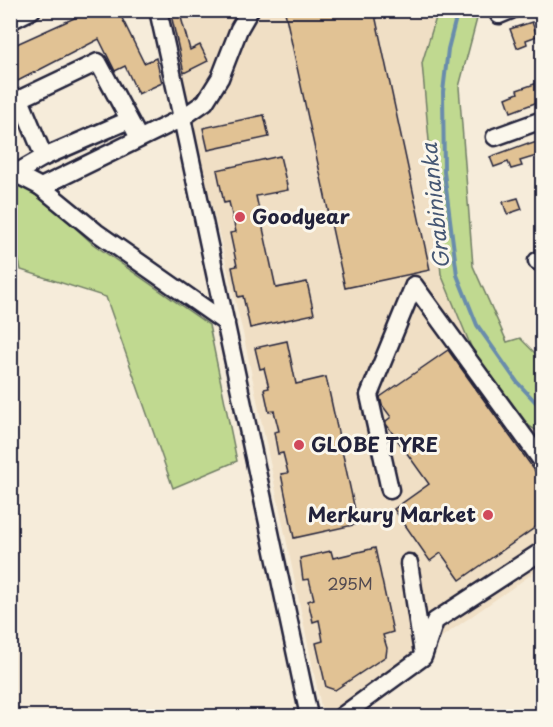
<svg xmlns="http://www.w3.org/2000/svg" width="553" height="727" viewBox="0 0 553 727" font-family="'Playpen Sans',sans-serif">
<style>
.built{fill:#f0dfc5}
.green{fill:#c0d990;stroke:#717e66;stroke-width:1.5}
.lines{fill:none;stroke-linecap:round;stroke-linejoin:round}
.stream{stroke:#698cac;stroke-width:4}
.building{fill:#e1c294;stroke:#22223b;stroke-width:1.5}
.minor-casing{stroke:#22223b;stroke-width:21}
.minor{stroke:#fbf7ec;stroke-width:16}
.poi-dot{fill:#d1495b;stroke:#fbf7ec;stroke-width:2}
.labels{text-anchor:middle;stroke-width:6;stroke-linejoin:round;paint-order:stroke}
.number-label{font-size:16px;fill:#524a51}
.poi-label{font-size:20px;font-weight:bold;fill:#22223b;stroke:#fbf7ec;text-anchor:start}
.water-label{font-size:21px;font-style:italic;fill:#455774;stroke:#fbf7ec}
</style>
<rect width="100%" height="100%" fill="#f6ecda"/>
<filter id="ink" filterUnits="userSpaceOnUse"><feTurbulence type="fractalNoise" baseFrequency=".0167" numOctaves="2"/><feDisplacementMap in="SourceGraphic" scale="12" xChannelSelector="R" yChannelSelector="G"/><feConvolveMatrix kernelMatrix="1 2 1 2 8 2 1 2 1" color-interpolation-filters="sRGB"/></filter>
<g filter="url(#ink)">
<polygon class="built" points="168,11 438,11 422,63 441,274 529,426 542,434 542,567 439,639 429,659 353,716 323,716 243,333 187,103"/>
<g class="green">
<polygon points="438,11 479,11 459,87 473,266 507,342 520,338 542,360 542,434 529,426 472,349 441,274 422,63"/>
<polygon points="10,181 39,195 93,244 209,325 237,461 173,488 106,297 21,270 11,227"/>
</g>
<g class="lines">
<polyline class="stream" points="458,10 448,49 443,92 444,172 457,275 477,325 517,382 542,409"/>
</g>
<g class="building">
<polygon points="92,10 118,10 144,63 156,58 162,83 138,94 125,66 115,71 99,39 10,85 10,47"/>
<polygon points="170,10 179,10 190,50 200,45 208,61 184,73"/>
<polygon points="293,10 374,10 430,270 345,288 285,12"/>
<polygon points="532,22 537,36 526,40 527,44 517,48 510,29"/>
<polygon points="543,81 543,100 511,112 506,98 518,93 517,90"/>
<polygon points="264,115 269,137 208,150 203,128"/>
<polygon points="543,140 543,154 520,161 522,166 511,169 508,162 494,167 490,157 528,143 528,145"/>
<polygon points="280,156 288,190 256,196 276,288 307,282 314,314 250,328 243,296 238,297 232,267 237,266 230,233 236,232 229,202 224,203 217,170"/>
<polygon points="518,198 522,209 507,214 503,202"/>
<polygon points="287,341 296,384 326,377 358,524 294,538 281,474 288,473 283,453 278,454 274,432 279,431 274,411 269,412 264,389 269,388 264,368 260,369 255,348"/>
<polygon points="448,350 543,482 543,522 460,580 441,553 430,561 394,509 429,484 386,424 386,421 391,417 382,405 380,397"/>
<polygon points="375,548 393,632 383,635 387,648 386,656 335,690 326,687 316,643 323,641 319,620 313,622 308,601 314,599 309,579 303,580 300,558 331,551 333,558"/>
</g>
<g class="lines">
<defs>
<g id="minor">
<polyline points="158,10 182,118 205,102 220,78 239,29 250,10"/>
<polyline points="499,15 511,10"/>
<polyline points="10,21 32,10"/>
<polyline points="129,120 44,157 20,99 98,62 139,138"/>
<polyline points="495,137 542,120"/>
<polyline points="10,171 41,187"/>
<polyline points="16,173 44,157"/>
<polyline points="537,261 542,259"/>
<polyline points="226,323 96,232 41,187 182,118 309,716"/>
<polyline points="390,490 369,395 414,285 542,461"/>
<polyline points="409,563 423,654"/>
<polyline points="342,716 423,657 435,621 542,551"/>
</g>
</defs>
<use href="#minor" class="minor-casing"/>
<use href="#minor" class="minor"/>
</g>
</g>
<g class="poi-dot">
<circle cx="240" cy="217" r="6"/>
<circle cx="299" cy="445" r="6"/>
<circle cx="488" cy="515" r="6"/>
</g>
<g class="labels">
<g class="number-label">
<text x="350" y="590">295M</text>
</g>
<g class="poi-label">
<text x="252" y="224">Goodyear</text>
<text x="311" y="452">GLOBE TYRE</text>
<text x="476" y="522" text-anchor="end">Merkury Market</text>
</g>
<g class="water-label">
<text transform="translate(436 206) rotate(-96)" y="7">Grabinianka</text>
</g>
</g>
<rect width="553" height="727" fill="none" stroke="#fbf7ec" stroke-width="36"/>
<rect x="18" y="18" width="517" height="691" fill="none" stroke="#22223b" stroke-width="2" filter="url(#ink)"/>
</svg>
